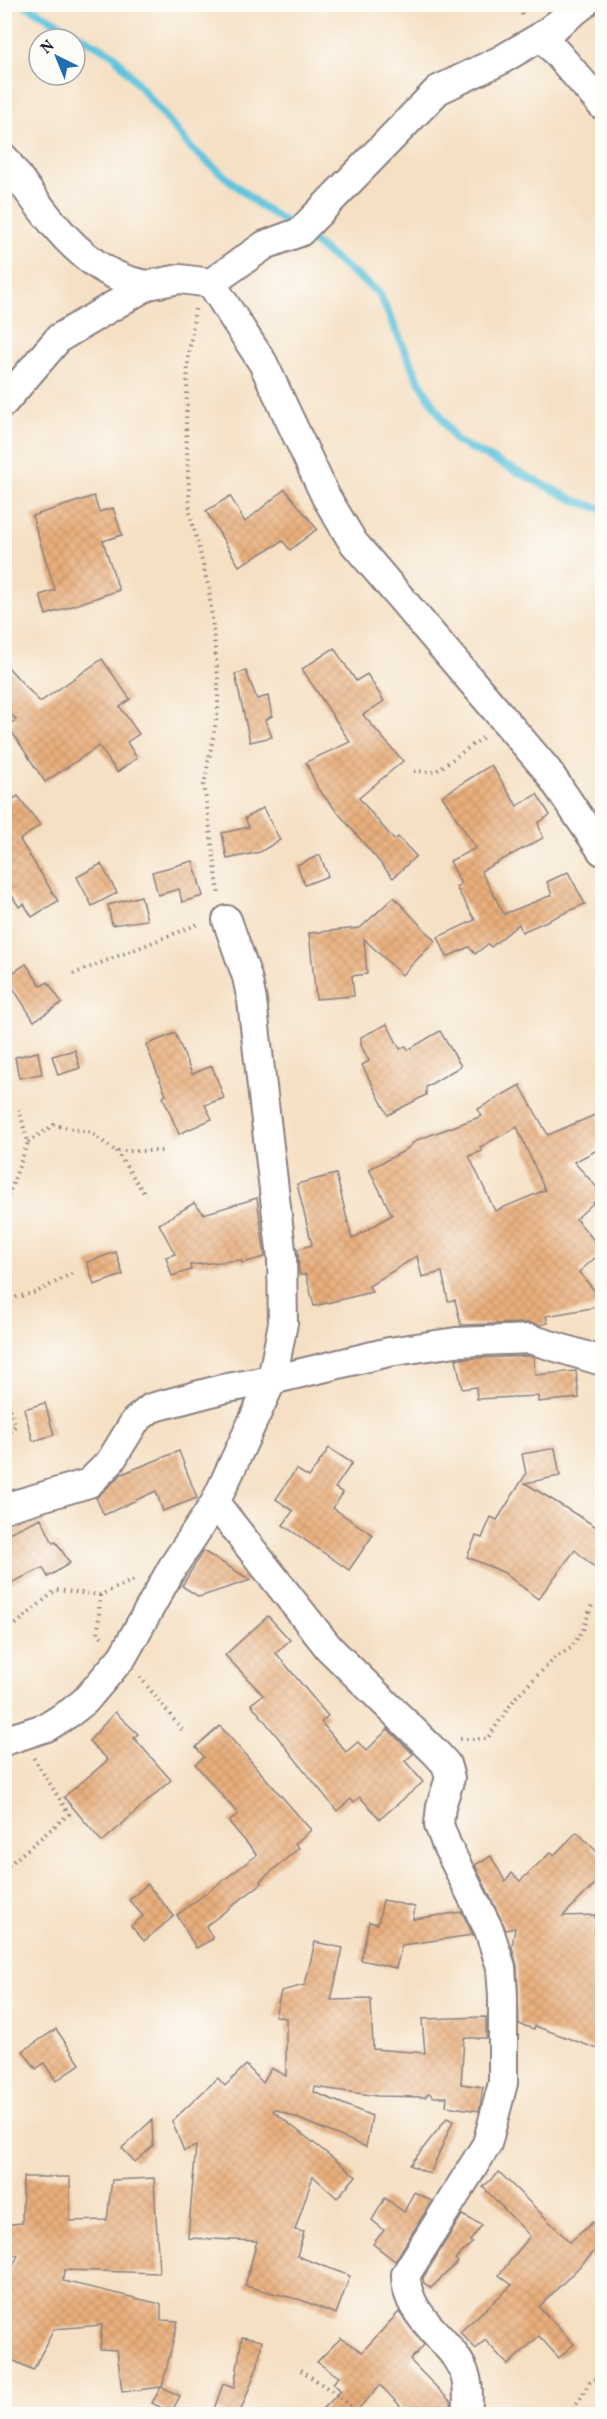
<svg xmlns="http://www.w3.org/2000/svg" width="607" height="2419" viewBox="0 0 607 2419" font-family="Vollkorn,serif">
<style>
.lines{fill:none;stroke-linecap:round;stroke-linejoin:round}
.stream{stroke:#5dc3db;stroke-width:8}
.building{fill:url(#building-cross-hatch);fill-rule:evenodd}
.minor-casing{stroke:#8c8180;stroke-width:32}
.path{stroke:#8c8180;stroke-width:4;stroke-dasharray:1.5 4.5;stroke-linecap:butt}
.minor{stroke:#fff;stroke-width:28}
</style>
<defs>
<pattern id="building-cross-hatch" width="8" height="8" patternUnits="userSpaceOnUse" patternTransform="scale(1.5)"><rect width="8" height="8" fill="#e9af7c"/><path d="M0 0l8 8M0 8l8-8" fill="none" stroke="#c8966c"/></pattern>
</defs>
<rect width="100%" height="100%" fill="#fdfcf7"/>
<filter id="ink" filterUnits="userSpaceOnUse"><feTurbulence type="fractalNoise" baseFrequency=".0167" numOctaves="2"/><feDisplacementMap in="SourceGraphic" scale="12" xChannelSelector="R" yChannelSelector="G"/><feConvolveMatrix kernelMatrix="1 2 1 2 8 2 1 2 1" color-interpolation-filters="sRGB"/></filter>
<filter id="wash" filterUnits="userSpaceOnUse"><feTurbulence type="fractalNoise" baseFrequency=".008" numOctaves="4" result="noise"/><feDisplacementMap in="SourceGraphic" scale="24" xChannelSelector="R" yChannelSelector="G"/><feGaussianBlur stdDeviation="1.35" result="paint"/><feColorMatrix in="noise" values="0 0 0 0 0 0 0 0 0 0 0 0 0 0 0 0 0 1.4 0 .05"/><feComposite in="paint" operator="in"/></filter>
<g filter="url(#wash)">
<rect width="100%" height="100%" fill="#f5e0c4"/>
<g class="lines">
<g class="stream">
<polyline points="24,4 114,55 191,148 258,204 293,227"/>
<polyline points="305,236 379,293 418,379 456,441 576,501 602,509"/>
</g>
</g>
<g id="blocks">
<g class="building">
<polygon points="285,489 317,529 290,550 283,541 239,566 206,511 230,496 245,522"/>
<polygon points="94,496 99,512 113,508 122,535 103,541 119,590 46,615 40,595 55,590 32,516"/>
<polygon points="334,648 356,681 367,674 384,701 363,715 403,761 359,798 394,840 398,837 416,856 393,878 318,789 306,762 350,742 302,669"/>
<polygon points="102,659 130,699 120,707 139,734 127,742 137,758 117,772 99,746 45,782 8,726 16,720 4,707 4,663 40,702"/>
<polygon points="246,671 257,699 268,696 272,716 265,720 272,737 250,742 235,674"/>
<polygon points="491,765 517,806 537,794 550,815 538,823 543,838 481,871 504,914 552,895 547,882 568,872 585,904 522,932 519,924 491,947 488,944 475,954 469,947 447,957 438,937 475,920 456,887 461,884 450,861 476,848 442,796"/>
<polygon points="18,796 40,825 20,840 58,901 32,917 24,904 19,907 4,883 4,805"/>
<polygon points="263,808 280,840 260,852 227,859 222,833 249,827 245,818"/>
<polygon points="320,855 328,876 305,885 297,865"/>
<polygon points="193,861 203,896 182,902 179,889 158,895 152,872"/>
<polygon points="101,864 117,893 92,906 77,877"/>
<polygon points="141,896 147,920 112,925 108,905"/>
<polygon points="394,897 435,941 402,975 364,939 367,974 352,976 354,996 316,999 309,933 360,928"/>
<polygon points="26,964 41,986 48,982 62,1003 34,1021 6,977"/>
<polygon points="387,1024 400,1049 406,1046 408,1050 440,1031 461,1066 426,1087 426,1095 388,1115 362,1065 369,1061 361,1045 361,1037"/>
<polygon points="175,1033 192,1074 212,1066 224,1098 205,1105 212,1119 179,1134 163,1097 166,1095 146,1045"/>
<polygon points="75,1050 80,1068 58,1075 52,1056"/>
<polygon points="38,1052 42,1074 19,1078 15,1057"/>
<path d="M 520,1085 L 548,1135 L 597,1114 L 603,1128 L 603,1147 L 574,1162 L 603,1194 L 576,1219 L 603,1251 L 579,1272 L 603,1301 L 603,1306 L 546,1316 L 548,1323 L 540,1325 L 529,1323 L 461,1325 L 455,1300 L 448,1301 L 442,1272 L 422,1277 L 417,1256 L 369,1286 L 372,1292 L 314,1306 L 306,1274 L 300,1275 L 299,1271 L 298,1249 L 312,1245 L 297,1184 L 336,1174 L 352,1239 L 392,1215 L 369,1169 L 404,1151 L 417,1140 L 482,1116 L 478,1109 ZM 517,1127 L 545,1190 L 495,1211 L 469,1156 L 482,1151 L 480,1147 Z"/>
<polygon points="257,1198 265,1257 242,1263 241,1260 190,1265 191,1270 172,1276 166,1257 175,1254 159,1224 194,1203 204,1214"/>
<polygon points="116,1252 123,1275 94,1285 87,1262"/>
<polygon points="528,1356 534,1357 535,1375 576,1371 579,1398 538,1402 538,1396 477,1399 476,1387 462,1389 456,1359"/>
<polygon points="45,1403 54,1435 33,1441 24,1409"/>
<polygon points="329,1448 352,1463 335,1488 343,1493 333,1508 373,1535 349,1570 283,1525 293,1511 276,1499 296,1469 309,1477"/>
<polygon points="555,1448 560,1476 525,1483 603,1531 603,1575 575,1550 538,1599 503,1572 467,1557 476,1536 482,1538 491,1517 497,1520 526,1474 522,1454"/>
<polygon points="179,1451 197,1498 163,1511 156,1491 104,1515 96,1498 122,1474"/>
<polygon points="41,1518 53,1543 56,1542 70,1563 48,1577 43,1568 4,1586 4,1535"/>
<polygon points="203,1551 251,1580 199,1597 182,1586"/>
<polygon points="268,1616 290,1640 276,1653 328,1716 321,1722 346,1752 358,1742 366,1751 388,1729 413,1754 405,1761 423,1782 380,1819 360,1797 354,1802 351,1799 337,1811 251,1704 263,1695 225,1655"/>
<polygon points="115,1712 138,1734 134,1738 171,1780 102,1842 64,1797 108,1760 89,1741"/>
<polygon points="220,1726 311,1830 295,1844 299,1848 260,1881 262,1883 206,1926 213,1939 196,1948 177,1915 257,1855 229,1822 238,1814 195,1764 204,1757 196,1747"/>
<polygon points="577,1832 603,1858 603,1876 563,1916 595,1915 595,1935 603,1934 603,2051 535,2026 534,2029 519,2024 517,1966 512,1947 515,1928 506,1930 475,1865 491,1856 505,1881 512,1873 520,1881 551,1852 554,1855"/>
<polygon points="147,1884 174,1916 144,1941 131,1926 143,1916 129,1900"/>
<polygon points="383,1900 415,1907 413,1919 462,1912 473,1935 402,1945 396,1968 361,1960 369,1922 378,1924"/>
<polygon points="315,1942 343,1948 331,2000 371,1999 373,2049 425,2053 422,2019 486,2017 486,2038 464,2038 461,2084 483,2087 479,2111 446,2106 447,2097 434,2097 429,2093 425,2097 377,2096 315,2087 314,2092 372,2116 366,2147 275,2109 273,2111 356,2176 337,2198 313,2176 295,2230 304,2232 297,2256 350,2276 336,2314 301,2300 245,2286 257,2241 188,2238 196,2146 184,2151 172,2121 218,2078 225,2086 246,2065 263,2083 271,2068 286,2076 286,2018 275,2016 281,1991 305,1985"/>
<polygon points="56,2029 80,2064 56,2081 44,2063 36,2069 23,2051"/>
<polygon points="447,2118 453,2121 430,2174 410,2165"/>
<polygon points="152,2120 153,2146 135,2162 122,2148"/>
<polygon points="499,2172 570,2242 593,2222 603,2233 603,2243 539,2307 574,2344 559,2358 539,2336 508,2365 485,2340 476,2349 460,2332 512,2285 499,2275 530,2236 483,2187"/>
<polygon points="23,2177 70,2177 70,2221 107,2220 112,2180 154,2178 159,2273 64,2270 63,2281 161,2304 161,2320 178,2321 162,2387 180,2396 171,2413 152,2403 161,2387 122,2392 117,2350 100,2349 102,2325 54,2329 33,2370 4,2356 4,2285 18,2255 4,2256 4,2225 22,2223"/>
<polygon points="414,2192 432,2201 395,2261 373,2244 384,2230 372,2220 385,2198 404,2212"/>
<polygon points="462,2215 482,2225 470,2241 472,2243 455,2259 458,2262 431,2288 424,2283 423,2278"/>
<polygon points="399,2312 424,2345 410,2360 451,2402 452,2415 409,2415 380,2385 353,2415 317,2415 341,2391 333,2383 339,2377 317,2362 341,2338 362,2352"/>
<polygon points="242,2337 262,2341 258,2365 239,2415 230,2415 214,2409 223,2384 234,2388"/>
</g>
</g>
</g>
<g filter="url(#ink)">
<use href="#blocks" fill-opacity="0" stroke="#8c8180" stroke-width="1.5"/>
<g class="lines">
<defs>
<g id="minor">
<polyline points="542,36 602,105"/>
<path d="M 4,158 C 42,208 81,276 148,285"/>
<polyline points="211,283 265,245 300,232 438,90 499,61 542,36 584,4"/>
<polyline points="4,402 59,338 148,285 180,279 211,283 263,363 326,497 353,542 547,770 602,851"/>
<path d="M 215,1503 L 329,1648 L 436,1753 L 446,1764 L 450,1778 L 441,1806 L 439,1825 L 447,1846 L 489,1930 L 501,1967 L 503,1996 L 503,2083 L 487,2144 L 406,2274 C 405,2318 449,2336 464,2372 C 470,2386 467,2400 468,2414"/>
<polyline points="4,1508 89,1483 110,1462 135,1421 151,1408 222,1389 272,1380 389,1352 456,1342 530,1339 602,1361"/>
<polyline points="4,1741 47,1727 71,1712 85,1701 123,1656 172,1568 215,1503 272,1380 283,1323 282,1258 252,1001 247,977 227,920"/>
</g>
</defs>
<use href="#minor" class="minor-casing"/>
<g class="path">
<polyline points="514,4 524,16"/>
<polyline points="195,309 188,361 186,427 190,513 209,589 218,679 218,711 204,785 219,895"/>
<polyline points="414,771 435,772 485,736"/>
<polyline points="73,974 201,923"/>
<polyline points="28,1142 54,1125 92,1133 115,1151 162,1151"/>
<polyline points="116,1151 146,1196"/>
<polyline points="4,1207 28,1142 19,1110"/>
<polyline points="4,1300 37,1292 73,1273"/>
<polyline points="4,1392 15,1426 4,1438"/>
<polyline points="100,1595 98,1633 104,1639"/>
<polyline points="4,1627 15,1625 56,1590 100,1595 134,1580"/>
<polyline points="140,1677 183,1731"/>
<polyline points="4,1697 11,1713"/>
<polyline points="460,1739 487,1739 516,1697 555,1658 571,1648 583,1630 593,1602"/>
<polyline points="4,1869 69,1814 33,1757"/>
<polyline points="301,2370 336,2394 359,2414"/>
<polyline points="571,2414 590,2382 602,2376"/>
</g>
<use href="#minor" class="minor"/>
</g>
</g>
<rect width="607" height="2419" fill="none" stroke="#fdfcf7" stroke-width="24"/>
<g transform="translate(57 57) rotate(317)"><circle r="28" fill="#fdfcf7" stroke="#a5a5ac" stroke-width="1.5"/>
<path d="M0-4.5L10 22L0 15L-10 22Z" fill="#1f6fb2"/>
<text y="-9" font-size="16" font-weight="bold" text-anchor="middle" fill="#22223b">N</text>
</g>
</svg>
